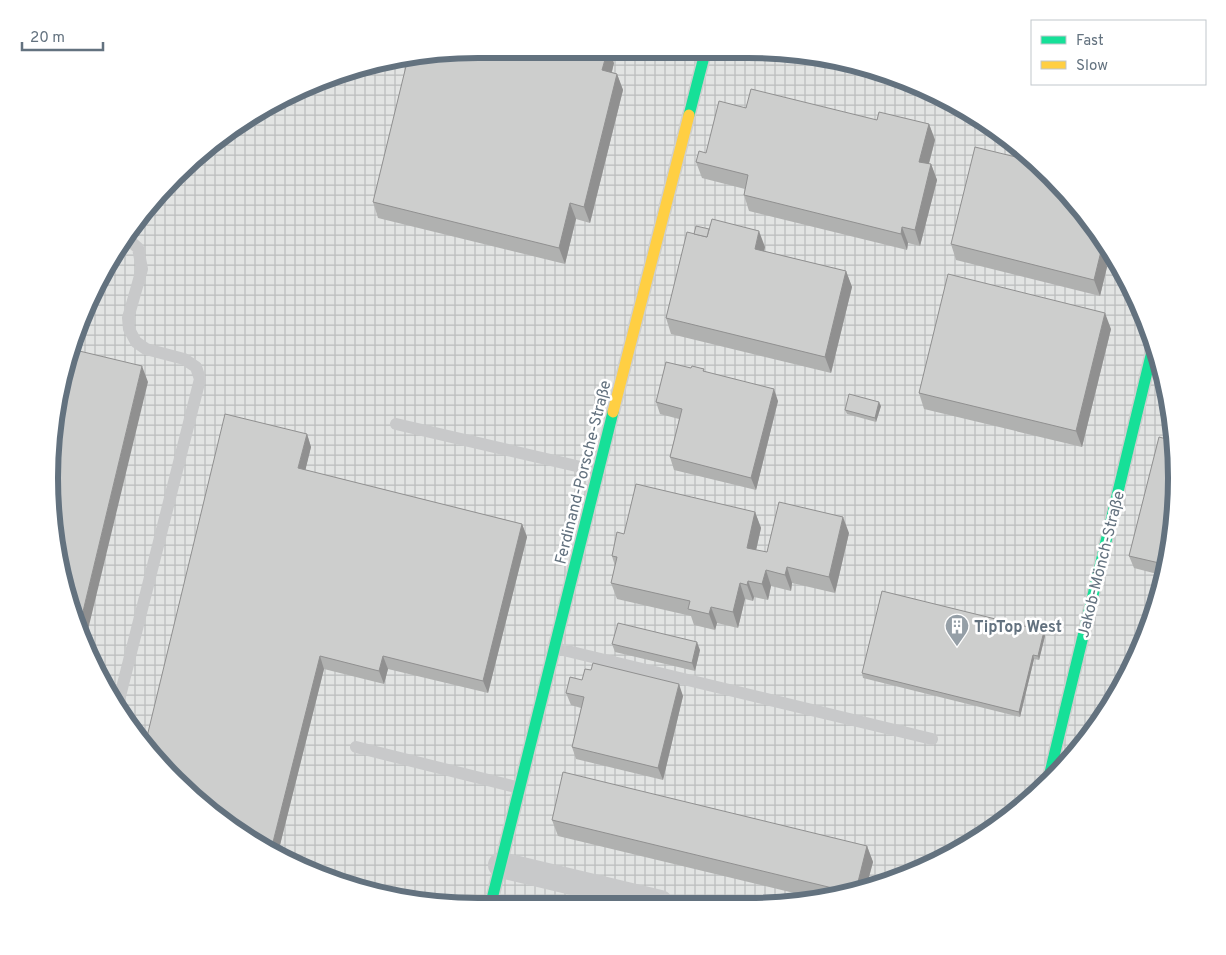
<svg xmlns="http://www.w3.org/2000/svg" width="1226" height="955" viewBox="0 0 1226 955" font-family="Overpass,sans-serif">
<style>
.industrial{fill:url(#industrial-grid)}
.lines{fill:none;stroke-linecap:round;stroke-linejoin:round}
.fast-casing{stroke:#cecfce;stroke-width:14}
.slow-casing{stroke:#cecfce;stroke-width:14}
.lane{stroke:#c8c9ca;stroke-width:12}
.street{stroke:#c8c9ca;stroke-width:26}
.fast{stroke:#16e098;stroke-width:11}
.slow{stroke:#ffcf43;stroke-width:11}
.wall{fill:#b0b1b0}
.shaded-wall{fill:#909090}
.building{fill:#cdcecd;stroke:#909090}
.labels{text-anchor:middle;stroke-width:5;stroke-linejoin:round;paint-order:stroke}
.street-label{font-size:16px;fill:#63727f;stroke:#fff}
.poi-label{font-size:16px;font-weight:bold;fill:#63727f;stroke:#fff;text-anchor:start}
.rim{fill:none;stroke:#63727f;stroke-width:6}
</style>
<defs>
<pattern id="industrial-grid" width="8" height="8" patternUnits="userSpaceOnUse" patternTransform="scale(1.25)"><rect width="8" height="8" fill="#e2e4e3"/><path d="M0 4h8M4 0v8" fill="none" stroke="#bbbdbd"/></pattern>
</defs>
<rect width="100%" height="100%" fill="#f2f3f0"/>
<polygon class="industrial" points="478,49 776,50 886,71 1009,137 1105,240 1145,314 1169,394 1177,478 1169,561 1144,642 1105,716 1051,781 986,834 887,883 804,903 421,903 339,883 240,834 175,781 121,715 63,589 49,478 63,367 106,263 174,175 263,106 366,63"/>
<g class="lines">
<defs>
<g id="fast">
<polyline points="689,115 706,49"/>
<polyline points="1047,785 1154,343"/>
<polyline points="491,903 613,412"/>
</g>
<polyline id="slow" points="613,412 689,115"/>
</defs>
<use href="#fast" class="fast-casing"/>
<use href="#slow" class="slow-casing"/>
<g class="lane">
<polyline points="396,424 598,471"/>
<polyline points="555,648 932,739"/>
<polyline points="117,708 200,379 196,367 184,359 146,349 136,342 129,329 128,318 142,269 138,248 130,241 124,239"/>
<polyline points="356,747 520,788"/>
</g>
<polyline class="street" points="501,865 660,903"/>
<use href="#fast" class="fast"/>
<use href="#slow" class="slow"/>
</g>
<g class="wall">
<polygon points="614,63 612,72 617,74 623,90 590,223 576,219 565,264 378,218 373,202"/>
<polygon points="746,108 877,120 929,124 935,140 929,164 931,164 937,180 920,246 908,243 907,250 749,211 744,195 745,189 702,178 696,162 706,153"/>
<polygon points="694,234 765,247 764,251 846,271 852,287 831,373 671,334 666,318"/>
<polygon points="1105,240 1122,270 1107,267 1100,296 956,260 951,244"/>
<polygon points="1111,329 1082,447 924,409 919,393"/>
<polygon points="691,368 704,369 704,371 778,401 756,490 674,470 670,457 679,419 660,414 656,402"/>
<polygon points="881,406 876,422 847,414 845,410"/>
<polygon points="307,434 311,447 305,470 522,524 527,537 488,693 388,669 384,684 324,669 278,853"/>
<polygon points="755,512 761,528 756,550 767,552 849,533 835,593 792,583 791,591 771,586 768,600 754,597 753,601 745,599 738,628 717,623 715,630 694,625 691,616 617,599 611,583 615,566 612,556 624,534"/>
<polygon points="1129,556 1169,561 1165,576 1134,568"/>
<polygon points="1045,636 1039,660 1034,659 1020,717 863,678 862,673"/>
<polygon points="612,644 700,650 695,671 615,652"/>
<polygon points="582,680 683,696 663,780 576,759 572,747 581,708 571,705 566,693"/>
<polygon points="552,820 867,846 873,862 866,888 819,899 558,836"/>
</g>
<g class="shaded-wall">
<polygon points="608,49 609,49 614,63 608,86 602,70"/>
<polygon points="617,74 623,90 590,223 584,207"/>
<polygon points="929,124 935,140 925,178 919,162"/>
<polygon points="931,164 937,180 920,246 915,230"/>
<polygon points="570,203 576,219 565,264 559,248"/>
<polygon points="902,227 908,243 907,250 901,234"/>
<polygon points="759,231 765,247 761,265 755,249"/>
<polygon points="1104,239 1111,251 1104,258 1107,267 1100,296 1094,280"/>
<polygon points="846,271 852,287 831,373 825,357"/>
<polygon points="95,291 77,365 71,349 71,347"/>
<polygon points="1105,313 1111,329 1082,447 1076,431"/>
<polygon points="142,366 148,382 86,638 80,624"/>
<polygon points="774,389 778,401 756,490 751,478"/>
<polygon points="879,402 881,406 876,422 875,418"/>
<polygon points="307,434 311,447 303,480 298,468"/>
<polygon points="755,512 761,528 753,564 747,548"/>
<polygon points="843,517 849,533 835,593 829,577"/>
<polygon points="522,524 527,537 488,693 483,681"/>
<polygon points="787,567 792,583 791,591 785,575"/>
<polygon points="766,570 771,586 768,600 762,584"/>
<polygon points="748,581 754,597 753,601 747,585"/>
<polygon points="740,583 745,599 738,628 733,612"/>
<polygon points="711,607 717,623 715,630 709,614"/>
<polygon points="1044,631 1045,636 1039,660 1038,656"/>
<polygon points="697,642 700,650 695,671 692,663"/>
<polygon points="1033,655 1034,659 1020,717 1019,712"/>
<polygon points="320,656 324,669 278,853 271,850"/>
<polygon points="383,656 388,669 384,684 379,671"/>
<polygon points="679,684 683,696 663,780 658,768"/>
<polygon points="867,846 873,862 866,888 856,890"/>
</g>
<g class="building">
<polygon points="478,49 608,49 602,70 617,74 584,207 570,203 559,248 373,202 408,58"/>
<polygon points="751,89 877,120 879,112 929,124 919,162 931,164 915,230 902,227 901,234 744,195 748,175 696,162 699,151 706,153 719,101 746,108"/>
<polygon points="975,147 1032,161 1104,239 1094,280 951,244"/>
<polygon points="712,219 759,231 755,249 846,271 825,357 666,318 687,232 707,237"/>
<polygon points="696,226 709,229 707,237 694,234"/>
<polygon points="1108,244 1117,261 1104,258"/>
<polygon points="948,274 1105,313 1076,431 919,393"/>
<polygon points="71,347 71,349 142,366 80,624 63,589 49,478 63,367"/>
<polygon points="666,362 691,368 692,366 704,369 703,371 774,389 751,478 670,457 682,409 656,402"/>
<polygon points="849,394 879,402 875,418 845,410"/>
<polygon points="225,414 307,434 298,468 522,524 483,681 383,656 379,671 320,656 271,850 240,834 175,781 145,745"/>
<polygon points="1159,437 1174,441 1177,478 1169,561 1168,565 1129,556"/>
<polygon points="636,484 755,512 747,548 767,552 779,502 843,517 829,577 787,567 785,575 766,570 762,584 748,581 747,585 740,583 733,612 711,607 709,614 688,609 690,601 611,583 617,557 612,556 617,532 624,534"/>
<polygon points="882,591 1044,631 1038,656 1033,655 1019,712 862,673"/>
<polygon points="618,623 697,642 692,663 612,644"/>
<polygon points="593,663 679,684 658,768 572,747 584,697 566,693 570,677 582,680 585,669 591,670"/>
<polygon points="563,772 867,846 856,890 849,892 552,820"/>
<polygon points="544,901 553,903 544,903"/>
</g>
<defs>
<symbol id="building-pin" viewBox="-11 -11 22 30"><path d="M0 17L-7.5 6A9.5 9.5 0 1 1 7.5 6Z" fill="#959fa7" stroke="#fff"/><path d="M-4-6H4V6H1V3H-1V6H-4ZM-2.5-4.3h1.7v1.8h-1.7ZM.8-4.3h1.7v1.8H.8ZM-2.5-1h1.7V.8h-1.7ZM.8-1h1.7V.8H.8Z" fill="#fff"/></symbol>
</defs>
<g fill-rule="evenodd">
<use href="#building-pin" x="943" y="612" width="28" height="38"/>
</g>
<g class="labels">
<g class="street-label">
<text transform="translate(582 472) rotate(-76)" y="6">Ferdinand-Porsche-Straße</text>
<text transform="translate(1100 564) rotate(-76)" y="6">Jakob-Mönch-Straße</text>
</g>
<g class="poi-label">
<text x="974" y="632">TipTop West</text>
</g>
</g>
<path d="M0 0H1226V955H0ZM478 58H748A420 420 0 0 1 1168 478V478A420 420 0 0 1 748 898H478A420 420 0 0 1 58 478V478A420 420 0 0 1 478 58Z" fill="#fff" fill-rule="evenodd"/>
<path class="rim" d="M478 58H748A420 420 0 0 1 1168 478V478A420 420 0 0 1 748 898H478A420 420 0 0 1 58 478V478A420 420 0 0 1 478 58Z"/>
<rect x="1031" y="20" width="175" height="65" fill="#ffffff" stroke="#c1c7cc"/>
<rect x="1041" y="36" width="25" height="8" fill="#16e098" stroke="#c1c7cc"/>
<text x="1076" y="45" font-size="15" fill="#63727f">Fast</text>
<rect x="1041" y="61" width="25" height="8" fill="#ffcf43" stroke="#c1c7cc"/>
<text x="1076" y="70" font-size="15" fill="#63727f">Slow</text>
<path d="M22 42v8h81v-8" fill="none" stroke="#63727f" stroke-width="2.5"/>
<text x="30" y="42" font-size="15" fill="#63727f" stroke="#ffffff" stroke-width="4" paint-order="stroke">20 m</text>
</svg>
